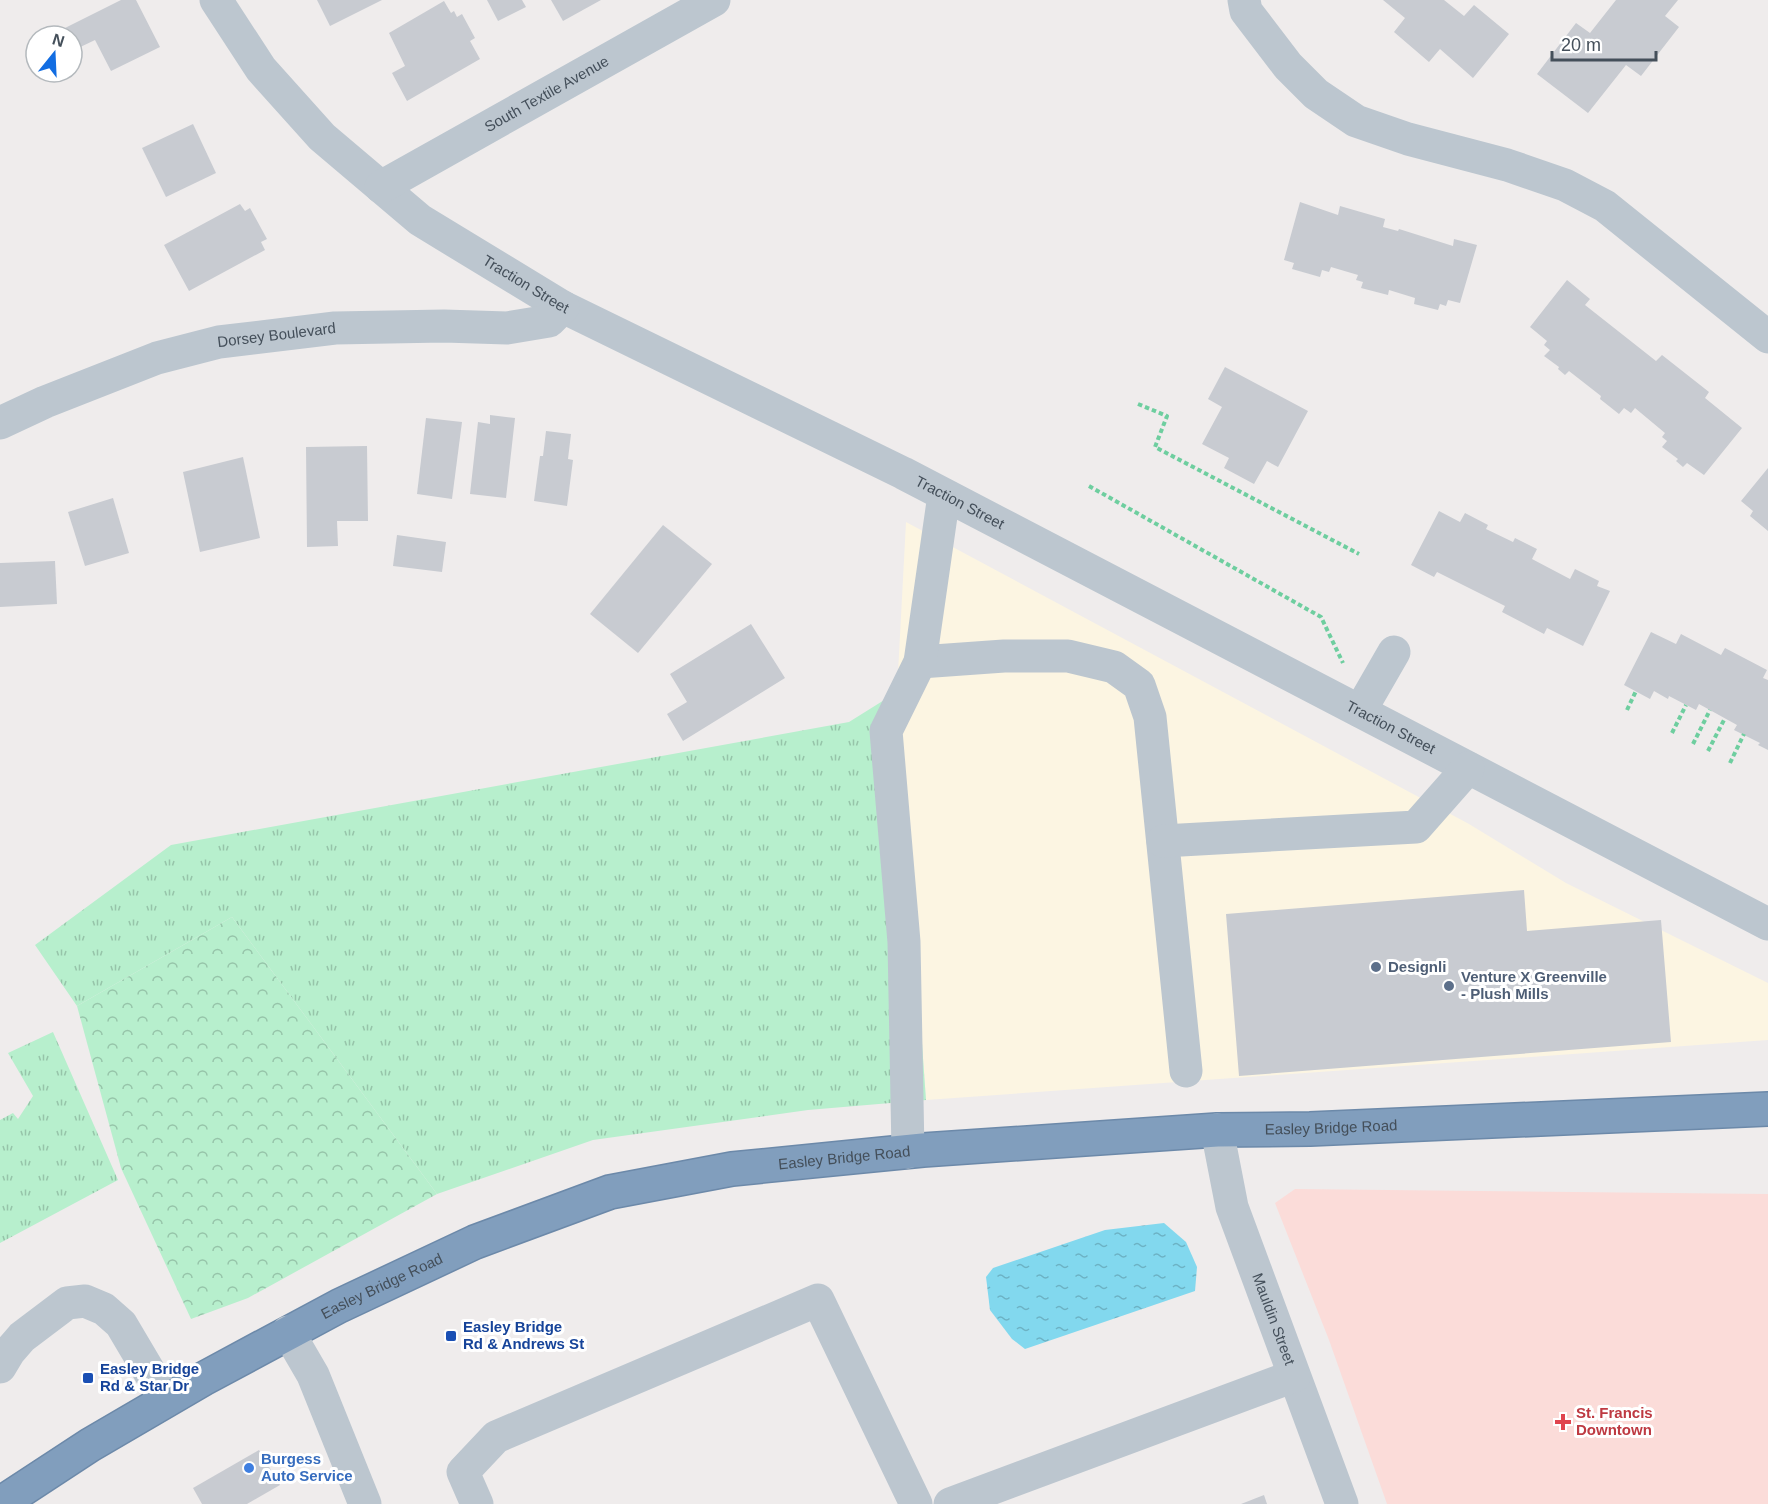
<svg xmlns="http://www.w3.org/2000/svg" width="1768" height="1504" viewBox="0 0 1768 1504" font-family="Helvetica,sans-serif">
<style>
.commercial{fill:#fcf5e2}
.medical{fill:#fbdcd9}
.grass{fill:url(#grass-tufts)}
.forest{fill:url(#forest-crowns)}
.water{fill:url(#water-ripples)}
.building{fill:#c8cbd1}
.lines{fill:none;stroke-linecap:round;stroke-linejoin:round}
.highway-casing{stroke:#6c89a9;stroke-width:36}
.path{stroke:#6ece9f;stroke-width:4;stroke-dasharray:4.5 3;stroke-linecap:butt}
.minor{stroke:#bcc6cf;stroke-width:33}
.highway{stroke:#819ebd;stroke-width:33}
.service-dot{fill:#5c6f8a;stroke:#fff;stroke-width:2}
.transit-dot{fill:#1a4fb4;stroke:#fff;stroke-width:2}
.health-dot{fill:#e0444e;stroke:#fff;stroke-width:2}
.shop-dot{fill:#3f7fe0;stroke:#fff;stroke-width:2}
.labels{text-anchor:middle;stroke-width:6;stroke-linejoin:round;paint-order:stroke}
.street-label{font-size:15px;fill:#444f5a;stroke:#fff}
.service-label{font-size:15px;font-weight:bold;fill:#4e5e75;stroke:#fff;text-anchor:start}
.transit-label{font-size:15px;font-weight:bold;fill:#164399;stroke:#fff;text-anchor:start}
.health-label{font-size:15px;font-weight:bold;fill:#be3a42;stroke:#fff;text-anchor:start}
.shop-label{font-size:15px;font-weight:bold;fill:#366cbe;stroke:#fff;text-anchor:start}
</style>
<defs>
<pattern id="grass-tufts" width="24" height="20" patternUnits="userSpaceOnUse" patternTransform="scale(1.5)"><rect width="24" height="20" fill="#b7efcd"/><path d="M3 7l-1-3M5 7V3M7 7l1-3M15 17l-1-3M17 17v-4M19 17l1-3" fill="none" stroke="#96c4a9"/></pattern>
<pattern id="forest-crowns" width="20" height="18" patternUnits="userSpaceOnUse" patternTransform="scale(1.5)"><rect width="20" height="18" fill="#b7efcd"/><path d="M2 6a3 3 0 1 1 6 0M12 15a3 3 0 1 1 6 0" fill="none" stroke="#96c4a9"/></pattern>
<pattern id="water-ripples" width="26" height="14" patternUnits="userSpaceOnUse" patternTransform="scale(1.5)"><rect width="26" height="14" fill="#82d8ee"/><path d="M2 4q2-2 4 0t4 0M15 11q2-2 4 0t4 0" fill="none" stroke="#6cb2c4"/></pattern>
</defs>
<rect width="100%" height="100%" fill="#efecec"/>
<polygon class="commercial" points="906,522 1469,824 1566,883 1768,983 1768,1040 926,1100 897,692"/>
<polygon class="medical" points="1295,1189 1768,1194 1768,1504 1387,1504 1329,1340 1275,1203"/>
<g class="grass">
<polygon points="897,692 926,1100 808,1110 593,1140 437,1194 232,917 77,1006 35,945 171,845 849,722"/>
<polygon points="53,1032 118,1180 0,1243 0,1120 13,1113 18,1119 33,1096 8,1053"/>
</g>
<polygon class="forest" points="232,917 437,1194 248,1298 191,1319 121,1168 77,1006"/>
<polygon class="water" points="1164,1223 1186,1242 1197,1267 1195,1291 1025,1349 1012,1339 990,1310 986,1277 993,1268 1105,1230"/>
<g class="building">
<polygon points="121,0 136,0 160,47 111,71 95,40 72,51 72,36 56,36 55,33"/>
<polygon points="317,0 382,0 330,26"/>
<polygon points="487,0 522,0 526,7 498,21"/>
<polygon points="551,0 601,0 563,21"/>
<polygon points="1383,0 1444,0 1464,16 1474,5 1509,34 1473,78 1440,49 1429,62 1394,32 1405,18"/>
<polygon points="1616,0 1678,0 1665,16 1679,27 1641,76 1626,65 1588,113 1537,74 1576,23 1590,33"/>
<polygon points="444,1 451,13 454,11 457,17 462,14 475,38 470,41 480,59 407,101 392,73 405,66 389,33"/>
<polygon points="193,124 216,173 166,197 142,148"/>
<polygon points="1300,202 1338,215 1340,206 1385,219 1383,227 1398,231 1399,229 1453,246 1454,239 1477,245 1460,303 1448,300 1446,306 1440,304 1438,310 1414,304 1415,298 1389,290 1388,295 1361,288 1363,282 1356,280 1358,275 1331,267 1329,272 1322,270 1320,277 1292,269 1294,263 1284,260"/>
<polygon points="240,204 245,211 250,208 267,239 261,242 265,250 189,291 164,245"/>
<polygon points="1567,280 1590,299 1585,305 1656,361 1662,355 1709,392 1705,398 1742,428 1704,475 1687,463 1683,467 1676,461 1678,459 1662,447 1667,441 1662,437 1665,433 1635,408 1631,413 1624,408 1619,414 1600,399 1601,396 1569,371 1565,375 1558,369 1559,367 1544,356 1550,350 1544,345 1547,341 1530,327"/>
<polygon points="1225,367 1308,411 1278,467 1267,461 1254,484 1224,468 1229,458 1202,444 1222,407 1208,399"/>
<polygon points="490,415 515,418 506,498 470,494 478,422 490,424"/>
<polygon points="426,418 462,422 452,499 417,494"/>
<polygon points="546,431 571,434 568,459 573,460 567,506 534,501 540,456 543,456"/>
<polygon points="367,446 368,521 337,521 338,546 307,547 306,447"/>
<polygon points="243,457 260,538 200,552 183,472"/>
<polygon points="1768,468 1768,531 1750,516 1753,511 1741,501"/>
<polygon points="113,498 129,553 85,566 68,512"/>
<polygon points="1439,511 1460,522 1465,513 1488,525 1486,529 1513,542 1515,538 1537,549 1532,559 1570,579 1575,569 1599,581 1597,586 1610,591 1583,646 1547,628 1544,634 1502,612 1505,606 1437,572 1434,577 1411,565"/>
<polygon points="663,525 712,564 638,653 590,614"/>
<polygon points="397,535 446,542 442,572 393,566"/>
<polygon points="55,561 57,604 0,607 0,563"/>
<polygon points="751,624 785,678 683,741 667,714 687,702 670,674"/>
<polygon points="1651,632 1676,644 1681,634 1721,655 1725,648 1767,670 1763,678 1768,680 1768,750 1758,745 1760,743 1734,730 1737,725 1699,704 1696,710 1669,696 1668,699 1654,691 1650,699 1624,685"/>
<polygon points="1524,890 1527,931 1661,920 1671,1042 1239,1076 1226,914"/>
<polygon points="259,1450 280,1485 247,1504 202,1504 193,1488"/>
<polygon points="1264,1495 1267,1504 1241,1504"/>
</g>
<g class="lines">
<defs>
<g id="highway">
<path id="s5" d="M 0,1504 L 90,1445 L 203,1379 L 339,1306 L 475,1242 L 610,1192 L 732,1169 L 923,1150 L 1217,1130 L 1310,1129 L 1768,1109"/>
</g>
</defs>
<use href="#highway" class="highway-casing"/>
<g class="path">
<polyline points="1138,404 1167,416 1155,447 1359,554"/>
<polyline points="1089,486 1321,617 1343,663"/>
<polyline points="1627,710 1636,691"/>
<polyline points="1672,733 1686,705"/>
<polyline points="1693,744 1710,710"/>
<polyline points="1708,751 1725,718"/>
<polyline points="1730,763 1744,734"/>
</g>
<g class="minor">
<path id="s1" d="M 216,0 L 261,69 L 322,137 L 420,220 L 563,307 L 903,473 L 1768,924"/>
<polyline points="1244,0 1246,11 1288,66 1316,94 1356,121 1408,139 1507,165 1565,185 1605,206 1768,337"/>
<path id="s2" d="M 381,187 L 714,0"/>
<path id="s3" d="M 0,423 L 45,402 L 157,358 L 219,342 L 335,328 L 444,326 L 507,328 L 549,321 L 563,307"/>
<polyline points="920,662 1004,656 1068,656 1114,667 1139,685 1150,717 1186,1071"/>
<polyline points="1360,711 1394,652"/>
<polyline points="1163,841 1416,827 1468,768"/>
<path id="s4" d="M 1217,1130 L 1232,1207 L 1342,1504"/>
<polyline points="908,1152 904,942 886,731 920,662 944,495"/>
<polyline points="288,1332 313,1375 365,1504"/>
<polyline points="0,1367 9,1352 22,1337 67,1303 85,1301 104,1309 121,1324 166,1400"/>
<polyline points="477,1504 463,1472 496,1437 818,1300 916,1504"/>
<polyline points="950,1504 1294,1376"/>
</g>
<use href="#highway" class="highway"/>
</g>
<g class="service-dot">
<circle cx="1376" cy="967" r="6"/>
<circle cx="1449" cy="986" r="6"/>
</g>
<g class="transit-dot">
<rect x="445" y="1330" width="12" height="12" rx="3"/>
<rect x="82" y="1372" width="12" height="12" rx="3"/>
</g>
<path class="health-dot" d="M1560 1413h6v6h6v6h-6v6h-6v-6h-6v-6h6z"/>
<circle class="shop-dot" cx="249" cy="1468" r="6"/>
<g class="labels">
<g class="street-label">
<text dy="5" stroke="none"><textPath href="#s2" startOffset="190">South Textile Avenue</textPath></text>
<text dy="5" stroke="none"><textPath href="#s1" startOffset="426">Traction Street</textPath></text>
<text dy="5" stroke="none"><textPath href="#s3" startOffset="292">Dorsey Boulevard</textPath></text>
<text dy="5" stroke="none"><textPath href="#s1" startOffset="912">Traction Street</textPath></text>
<text dy="5" stroke="none"><textPath href="#s1" startOffset="1398">Traction Street</textPath></text>
<text dy="5" stroke="none"><textPath href="#s5" startOffset="1412">Easley Bridge Road</textPath></text>
<text dy="5" stroke="none"><textPath href="#s5" startOffset="924">Easley Bridge Road</textPath></text>
<text dy="5" stroke="none"><textPath href="#s5" startOffset="440">Easley Bridge Road</textPath></text>
<text dy="5" stroke="none"><textPath href="#s4" startOffset="198">Mauldin Street</textPath></text>
</g>
<g class="service-label">
<text x="1388" y="972">Designli</text>
<text x="1461" y="982">Venture X Greenville<tspan x="1461" dy="17">- Plush Mills</tspan></text>
</g>
<g class="transit-label">
<text x="463" y="1332">Easley Bridge<tspan x="463" dy="17">Rd &amp; Andrews St</tspan></text>
<text x="100" y="1374">Easley Bridge<tspan x="100" dy="17">Rd &amp; Star Dr</tspan></text>
</g>
<g class="health-label">
<text x="1576" y="1418">St. Francis<tspan x="1576" dy="17">Downtown</tspan></text>
</g>
<g class="shop-label">
<text x="261" y="1464">Burgess<tspan x="261" dy="17">Auto Service</tspan></text>
</g>
</g>
<g transform="translate(54 54) rotate(18)"><circle r="28" fill="#ffffff" stroke="#b4b9bd" stroke-width="1.5"/>
<path d="M0-4.5L10 22L0 15L-10 22Z" fill="#126de2"/>
<text y="-9" font-size="16" font-weight="bold" text-anchor="middle" fill="#444f5a">N</text>
</g>
<path d="M1552 51v9h104v-9" fill="none" stroke="#444f5a" stroke-width="3"/>
<text x="1561" y="51" font-size="18" fill="#444f5a" stroke="#ffffff" stroke-width="4.5" paint-order="stroke">20 m</text>
</svg>
